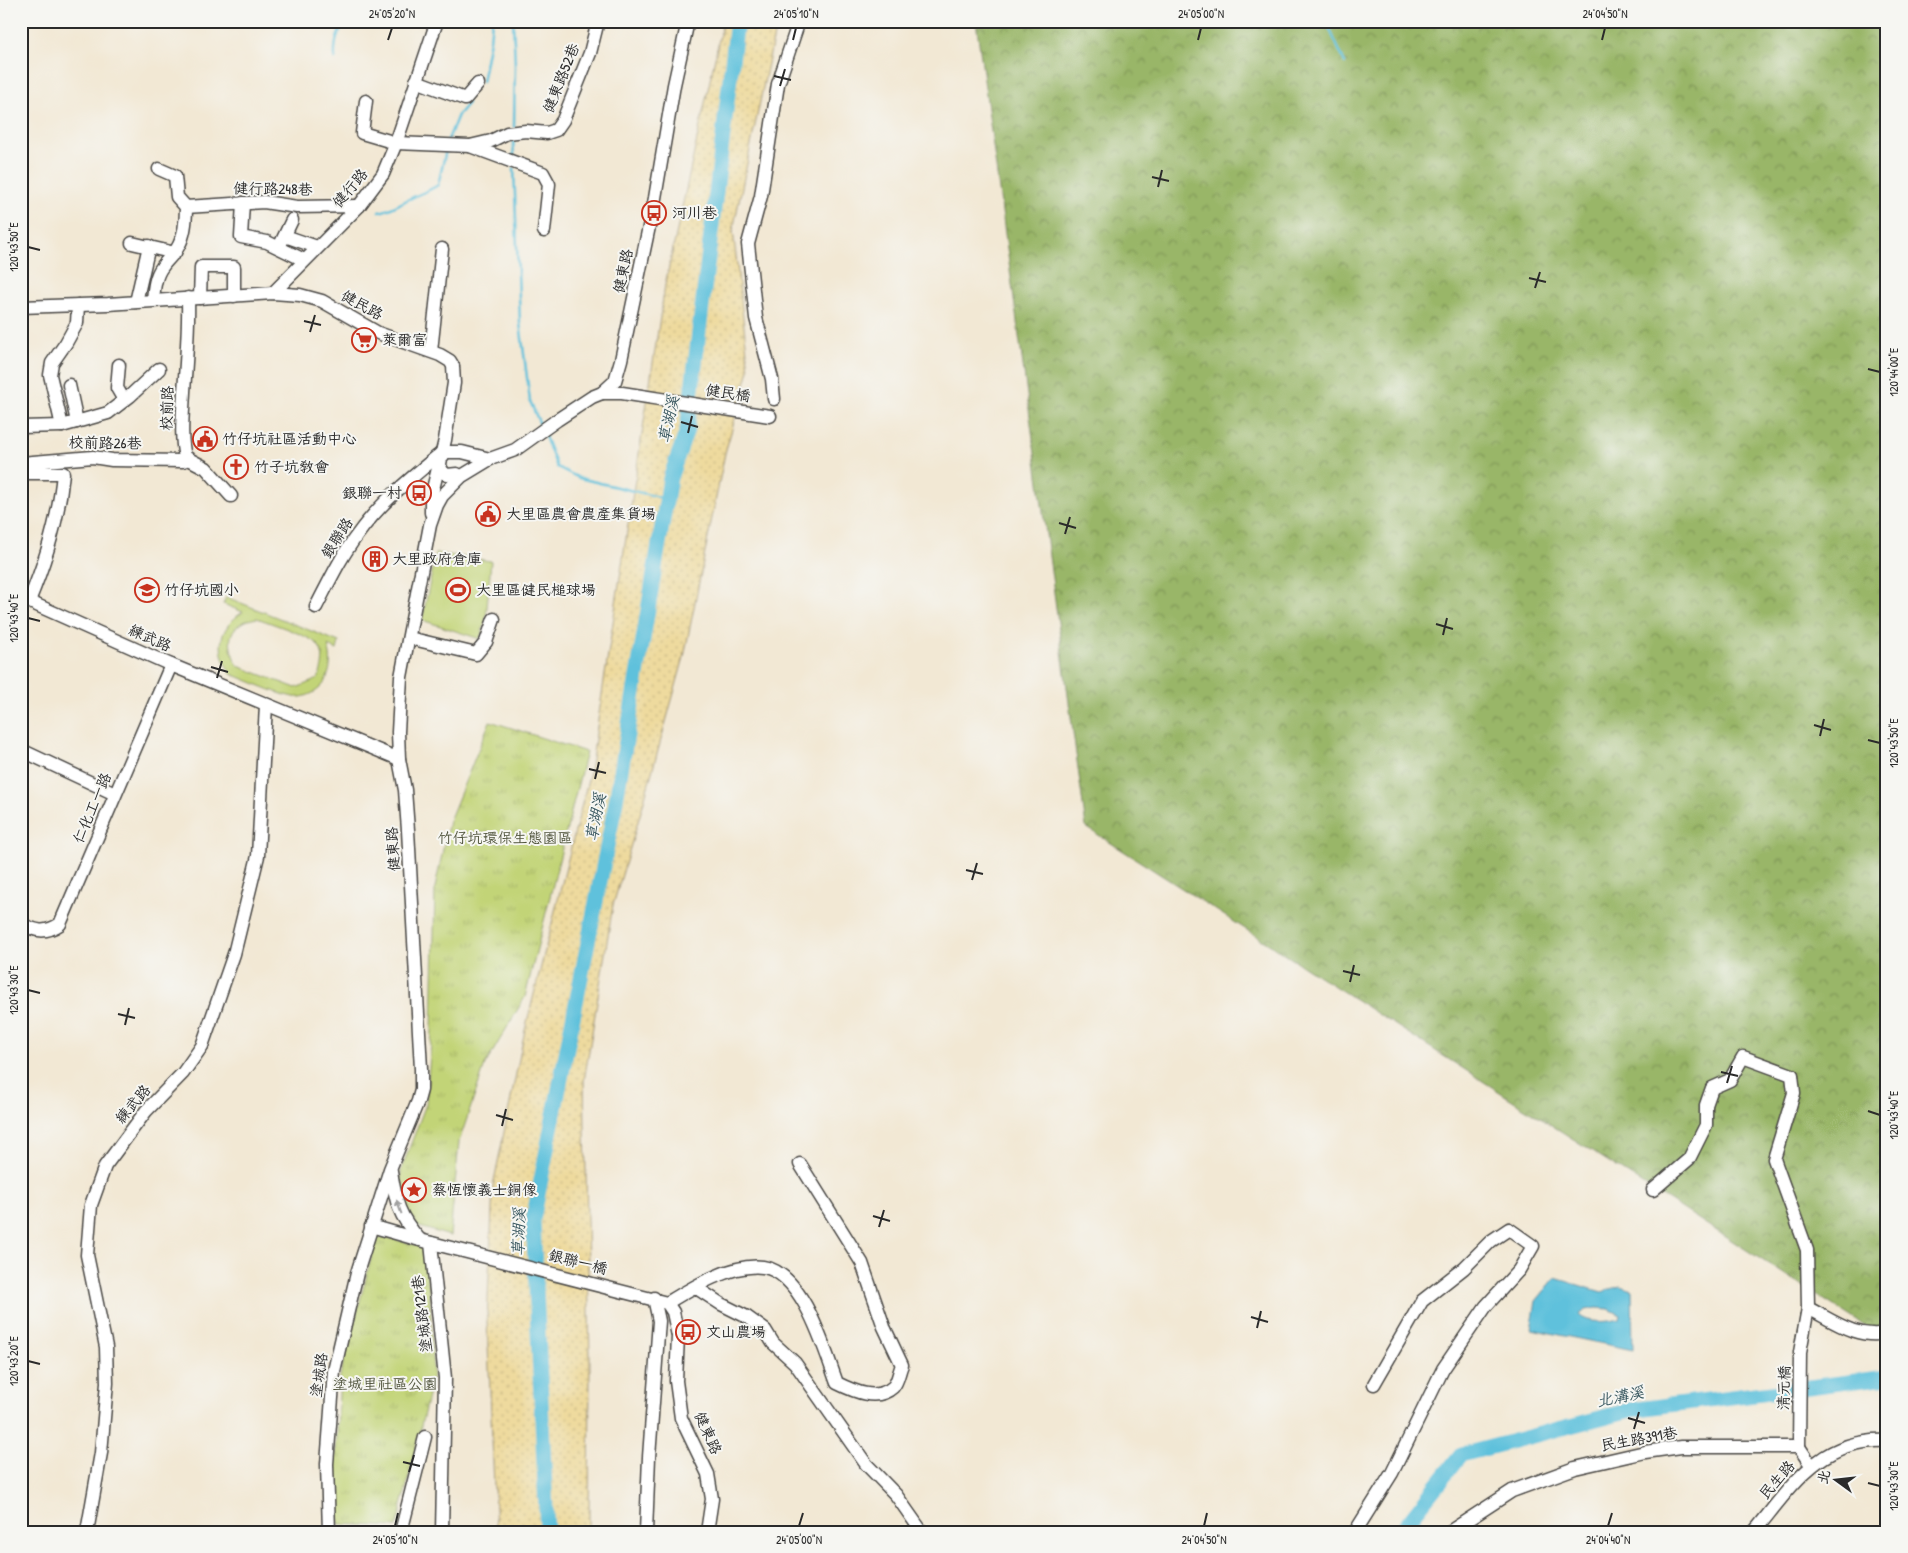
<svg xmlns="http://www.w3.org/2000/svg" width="1908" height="1553" viewBox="0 0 1908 1553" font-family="'Patrick Hand','LXGW WenKai TC',sans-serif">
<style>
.green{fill:#c2d477;stroke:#768051;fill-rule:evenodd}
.forest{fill:url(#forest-crowns);stroke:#62704a}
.sand{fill:url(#sand-dots);stroke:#8c8264}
.park{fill:url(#park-tufts);stroke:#768051}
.water{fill:#5ec1dc;stroke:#447684;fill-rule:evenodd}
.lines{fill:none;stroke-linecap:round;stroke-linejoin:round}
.stream{stroke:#5ec1dc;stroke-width:2.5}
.river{stroke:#5ec1dc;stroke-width:15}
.minor-casing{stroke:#494744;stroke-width:15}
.minor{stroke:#fff;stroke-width:12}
.oneway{fill:#a0a0a0}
.ticks{fill:none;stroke:#2b2b2b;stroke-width:2}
.labels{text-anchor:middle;stroke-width:4;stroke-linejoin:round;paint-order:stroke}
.street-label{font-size:15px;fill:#2b2b2b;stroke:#f6f6f2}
.poi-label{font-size:15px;fill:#2b2b2b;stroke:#f6f6f2;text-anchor:start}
.park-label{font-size:15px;fill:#51553e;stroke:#f6f6f2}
.water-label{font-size:16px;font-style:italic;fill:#3a5860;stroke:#f6f6f2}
.neatline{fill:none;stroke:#2b2b2b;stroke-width:2}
.ticks-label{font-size:12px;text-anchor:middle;fill:#2b2b2b}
</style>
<defs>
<pattern id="forest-crowns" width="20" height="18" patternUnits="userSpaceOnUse" patternTransform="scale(1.25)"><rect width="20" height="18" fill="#99b668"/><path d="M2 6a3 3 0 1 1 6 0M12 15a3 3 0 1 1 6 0" fill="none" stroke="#7d9456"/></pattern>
<pattern id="sand-dots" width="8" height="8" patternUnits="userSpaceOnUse" patternTransform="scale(1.25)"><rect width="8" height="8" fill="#eeda9e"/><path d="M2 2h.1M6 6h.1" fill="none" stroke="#cb8" stroke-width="1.8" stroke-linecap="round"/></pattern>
<pattern id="park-tufts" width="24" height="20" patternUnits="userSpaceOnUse" patternTransform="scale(1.25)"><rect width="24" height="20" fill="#c2d477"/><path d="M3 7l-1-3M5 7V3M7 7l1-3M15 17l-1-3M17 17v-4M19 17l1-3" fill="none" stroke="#a7b667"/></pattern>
</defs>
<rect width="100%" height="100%" fill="#f6f6f2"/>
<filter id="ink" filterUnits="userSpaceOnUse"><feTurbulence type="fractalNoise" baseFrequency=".02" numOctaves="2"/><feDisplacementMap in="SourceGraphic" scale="10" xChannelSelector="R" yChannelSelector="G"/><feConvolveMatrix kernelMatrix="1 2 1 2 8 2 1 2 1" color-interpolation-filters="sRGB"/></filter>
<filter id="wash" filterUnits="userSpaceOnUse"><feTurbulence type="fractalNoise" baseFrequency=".0096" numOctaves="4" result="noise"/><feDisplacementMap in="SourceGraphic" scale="20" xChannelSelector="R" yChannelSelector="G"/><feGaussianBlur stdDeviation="1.12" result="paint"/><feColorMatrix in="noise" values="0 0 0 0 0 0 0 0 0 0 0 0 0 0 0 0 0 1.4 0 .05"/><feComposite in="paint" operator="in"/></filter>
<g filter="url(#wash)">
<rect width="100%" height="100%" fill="#f2e8d4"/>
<g class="green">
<polygon points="436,553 491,561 486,619 480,639 422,620"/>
<path d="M 226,597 L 339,642 L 337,650 L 328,646 C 332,658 331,669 326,680 C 321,691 305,699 293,697 C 274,693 250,681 231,674 C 215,650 218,628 243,612 L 223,604 ZM 257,618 C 270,623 311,636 318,645 C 326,655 322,669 318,679 L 296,688 L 238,666 C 225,643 227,623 257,618 Z"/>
</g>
<polygon class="forest" points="976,21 1887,21 1887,1340 1086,827"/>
<polygon class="sand" points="723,21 777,21 733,230 749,370 725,453 684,657 642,808 613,905 584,1081 590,1358 589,1532 496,1532 487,1321 493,1186 525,1030 590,772 665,285"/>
<g class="park">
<polygon points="490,721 586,752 525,997 485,1065 459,1142 450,1236 417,1226 404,1204 401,1186 401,1170 426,1104 432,1031 435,888 449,821"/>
<polygon points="384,1237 422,1246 424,1249 430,1296 433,1375 397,1527 339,1524 335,1470 340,1376 375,1244 377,1239"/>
</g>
<path class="water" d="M 1555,1278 L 1602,1292 L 1620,1286 L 1632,1290 L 1633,1350 L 1531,1329 L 1536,1301 ZM 1597,1308 L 1609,1309 L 1621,1315 L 1620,1319 C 1608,1322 1588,1324 1579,1315 L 1586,1310 Z"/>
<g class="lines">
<g class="stream">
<polyline points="513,21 515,65 514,127"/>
<polyline points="1326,21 1345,63"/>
<polyline points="1484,21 1485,23"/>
<path d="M 335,59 C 334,43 337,35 345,21"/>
<polyline points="482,82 490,40 492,21"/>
<polyline points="513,135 514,157"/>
<polyline points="447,142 458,115 468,103"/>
<polyline points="514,168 520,323 530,401 541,427"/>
<path d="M 379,212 C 390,210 399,204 409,199 C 419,194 429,191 438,185 L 446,150"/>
<polyline points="544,434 557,467 579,478 667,499"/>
</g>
<g class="river">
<polyline points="547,1532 533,1220 616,801 670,478 687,430 737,21"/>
<polyline points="1400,1532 1461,1455 1630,1410 1887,1377"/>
</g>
</g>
</g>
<g filter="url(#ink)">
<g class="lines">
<defs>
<g id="minor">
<polyline points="416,81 465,99 478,84"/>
<polyline points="366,101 362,133 396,143 470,146 491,141 507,133 526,131 547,133 556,130 563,120 590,53 598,21"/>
<polyline points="470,146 543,173 549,184 544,231"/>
<polyline points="243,203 241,237 267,242 304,260"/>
<polyline points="186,207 264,202 297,207 359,206"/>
<polyline points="285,236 317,247"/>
<polyline points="132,243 175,253"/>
<polyline points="281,243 292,220"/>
<polyline points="273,293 359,206 383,174 396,143 437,21"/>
<path d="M 188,298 C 189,330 186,361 184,392 C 183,414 180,436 185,457 L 206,468 L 231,496"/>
<polyline points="200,298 201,267 234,267 234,296"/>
<path d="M 153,300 C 154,289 155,276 162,267 C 167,259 175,254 179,245 C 185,234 186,220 186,207 L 177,197 L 175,176 L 159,169"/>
<polyline points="136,302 149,246"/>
<polyline points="21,307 108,304 273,293 300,295 322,301 378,333 440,355 450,361 453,366 454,383 445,440 431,497 431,513"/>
<polyline points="431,351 442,249"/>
<polyline points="119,365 117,388 124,400"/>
<polyline points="69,385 77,422"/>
<polyline points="602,393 622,393 770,416"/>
<polyline points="774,399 772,379 756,318 748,244 761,196 778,84 799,21"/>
<polyline points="62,426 50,375 52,363 66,343 77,323 78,305"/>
<polyline points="21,427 62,426 108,413 130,396 159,369"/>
<polyline points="21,463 93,457 112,460 183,461 189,459"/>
<path d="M 21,473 L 63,473 C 59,518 46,560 29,601"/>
<path d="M 457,474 L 447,475 C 437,470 439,458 446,452 L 462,452 L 490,459"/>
<polyline points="21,598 171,665 399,759"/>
<path d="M 316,607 C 329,582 341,556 358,534 C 380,503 411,478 440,454"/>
<polyline points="409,638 476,654 486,642 494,619"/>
<polyline points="21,750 115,794"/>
<path d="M 21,924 C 36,931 45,934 60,924 L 171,665"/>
<path d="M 391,1171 C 396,1203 398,1215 420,1240"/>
<polyline points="1653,1190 1689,1159 1706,1125 1706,1105 1712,1088 1730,1080 1743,1057 1792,1075 1794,1093 1774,1159 1807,1250 1808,1308 1800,1352 1799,1447"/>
<polyline points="371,1226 420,1240 667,1303 673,1312 678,1336 676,1381 681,1418 708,1474 712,1499 707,1532"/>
<polyline points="431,1243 445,1378 442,1532"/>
<polyline points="695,1287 721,1304 747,1317 765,1330 773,1343 795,1363 866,1464 896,1495 922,1532"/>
<path d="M 667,1303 C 693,1287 732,1263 763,1267 C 803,1272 825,1351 837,1383 C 853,1391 877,1402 893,1387 C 898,1382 899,1371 902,1365 L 884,1327 L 862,1263 L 800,1164"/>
<path d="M 1808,1308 C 1835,1322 1856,1339 1887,1333"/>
<polyline points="87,1532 101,1453 107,1383 106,1347 87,1255 91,1205 105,1166 146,1111 183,1073 202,1046 234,954 258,856 266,705"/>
<polyline points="329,1532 327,1464 334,1371 357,1273 390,1169 418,1101 421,1090 421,1069 408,830 405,790 399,759 398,732 401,677 430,525 437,505 442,496 462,476 490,459 515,450 557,420 592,397 602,393 615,381 621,360 655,198 674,85 688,21"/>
<polyline points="401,1532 425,1437"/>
<polyline points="646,1532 649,1457 659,1321 654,1298"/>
<polyline points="1355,1532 1392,1473 1443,1369 1486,1306 1519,1270 1533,1246 1509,1229 1491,1241 1464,1268 1422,1301 1374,1384"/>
<polyline points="1449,1532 1512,1491 1575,1468 1645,1452 1681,1447 1799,1447 1811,1465"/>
<path d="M 1754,1532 C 1792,1486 1820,1438 1887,1441"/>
</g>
</defs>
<use href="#minor" class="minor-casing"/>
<use href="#minor" class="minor"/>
</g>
<defs><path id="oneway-solid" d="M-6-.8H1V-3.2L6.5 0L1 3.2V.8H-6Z" transform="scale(1.25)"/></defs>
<use class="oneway" href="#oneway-solid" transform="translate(399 1207) rotate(-110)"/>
</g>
<path class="ticks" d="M 388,40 L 392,28M 793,40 L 796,28M 1198,40 L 1201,28M 1602,40 L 1605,28M 774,76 L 791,80M 780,86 L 785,69M 1152,177 L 1169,181M 1158,187 L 1162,170M 28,247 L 40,250M 1529,278 L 1546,282M 1535,288 L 1540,272M 304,321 L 321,325M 310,332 L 315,315M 1868,369 L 1880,372M 681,422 L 698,427M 688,433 L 692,416M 1059,523 L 1076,528M 1065,534 L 1070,517M 28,618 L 40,621M 1436,624 L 1453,629M 1443,635 L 1447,618M 211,667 L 228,672M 217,678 L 222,661M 1814,725 L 1831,730M 1820,736 L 1824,719M 1868,740 L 1880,743M 589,769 L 606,773M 595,779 L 599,762M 966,870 L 983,874M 972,880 L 977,863M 1343,971 L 1360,975M 1350,982 L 1354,965M 28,990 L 40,993M 118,1014 L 135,1018M 125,1025 L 129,1008M 1721,1072 L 1738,1076M 1727,1083 L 1732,1066M 1868,1111 L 1880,1115M 496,1115 L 513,1120M 502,1126 L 506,1109M 873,1216 L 890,1221M 879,1227 L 884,1210M 1251,1317 L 1268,1322M 1257,1328 L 1261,1311M 28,1361 L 40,1364M 1628,1418 L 1645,1423M 1634,1429 L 1639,1412M 403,1462 L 420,1466M 409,1472 L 414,1455M 1868,1483 L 1880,1486M 395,1526 L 398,1513M 799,1526 L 803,1513M 1204,1526 L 1207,1513M 1608,1526 L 1612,1513"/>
<defs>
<symbol id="bus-ring" viewBox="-11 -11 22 22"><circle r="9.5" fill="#f6f6f2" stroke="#c8321e" stroke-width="1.5"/><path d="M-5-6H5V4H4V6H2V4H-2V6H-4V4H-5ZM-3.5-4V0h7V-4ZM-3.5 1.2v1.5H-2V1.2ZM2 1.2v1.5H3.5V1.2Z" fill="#c8321e"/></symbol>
<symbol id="supermarket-ring" viewBox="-11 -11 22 22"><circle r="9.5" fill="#f6f6f2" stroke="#c8321e" stroke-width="1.5"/><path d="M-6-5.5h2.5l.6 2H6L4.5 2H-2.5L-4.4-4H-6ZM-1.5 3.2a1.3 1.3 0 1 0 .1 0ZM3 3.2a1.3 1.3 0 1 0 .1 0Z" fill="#c8321e"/></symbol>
<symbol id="civic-ring" viewBox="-11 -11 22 22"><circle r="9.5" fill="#f6f6f2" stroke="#c8321e" stroke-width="1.5"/><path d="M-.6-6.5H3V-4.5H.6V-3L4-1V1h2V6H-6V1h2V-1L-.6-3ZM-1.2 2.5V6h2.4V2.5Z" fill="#c8321e"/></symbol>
<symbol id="church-ring" viewBox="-11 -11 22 22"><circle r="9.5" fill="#f6f6f2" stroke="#c8321e" stroke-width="1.5"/><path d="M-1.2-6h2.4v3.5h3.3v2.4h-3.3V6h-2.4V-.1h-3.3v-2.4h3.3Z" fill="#c8321e"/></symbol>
<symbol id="building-ring" viewBox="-11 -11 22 22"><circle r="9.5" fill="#f6f6f2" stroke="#c8321e" stroke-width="1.5"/><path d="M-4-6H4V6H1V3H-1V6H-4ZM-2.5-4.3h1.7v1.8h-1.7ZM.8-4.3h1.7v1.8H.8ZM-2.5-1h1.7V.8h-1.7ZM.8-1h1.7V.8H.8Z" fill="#c8321e"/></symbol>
<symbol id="school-ring" viewBox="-11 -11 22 22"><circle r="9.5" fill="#f6f6f2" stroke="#c8321e" stroke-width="1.5"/><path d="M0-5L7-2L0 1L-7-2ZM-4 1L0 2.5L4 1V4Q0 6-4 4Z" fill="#c8321e"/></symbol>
<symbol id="stadium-ring" viewBox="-11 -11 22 22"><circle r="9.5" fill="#f6f6f2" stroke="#c8321e" stroke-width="1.5"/><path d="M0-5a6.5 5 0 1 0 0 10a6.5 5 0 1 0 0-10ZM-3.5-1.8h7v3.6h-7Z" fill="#c8321e"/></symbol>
<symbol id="sight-ring" viewBox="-11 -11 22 22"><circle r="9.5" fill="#f6f6f2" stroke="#c8321e" stroke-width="1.5"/><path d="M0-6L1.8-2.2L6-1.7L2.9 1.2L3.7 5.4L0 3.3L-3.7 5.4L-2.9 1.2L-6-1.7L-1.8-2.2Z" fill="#c8321e"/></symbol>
</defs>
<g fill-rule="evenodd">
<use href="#bus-ring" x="640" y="199" width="28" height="28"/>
<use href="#supermarket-ring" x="350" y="326" width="28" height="28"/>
<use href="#civic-ring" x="191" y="425" width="28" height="28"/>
<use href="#church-ring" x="222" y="453" width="28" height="28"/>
<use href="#bus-ring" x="405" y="479" width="28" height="28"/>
<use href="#civic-ring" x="474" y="500" width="28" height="28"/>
<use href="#building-ring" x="361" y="545" width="28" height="28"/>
<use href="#school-ring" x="133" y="576" width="28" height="28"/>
<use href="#stadium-ring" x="444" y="576" width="28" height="28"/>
<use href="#sight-ring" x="400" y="1176" width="28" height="28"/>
<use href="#bus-ring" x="674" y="1318" width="28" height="28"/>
</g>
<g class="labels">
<g class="street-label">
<text transform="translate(561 78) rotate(-68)" y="5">健東路52巷</text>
<text transform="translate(350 188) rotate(-50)" y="5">健行路</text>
<text transform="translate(273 189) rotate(1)" y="5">健行路248巷</text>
<text transform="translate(623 271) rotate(-78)" y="5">健東路</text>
<text transform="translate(362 305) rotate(29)" y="5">健民路</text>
<text transform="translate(728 393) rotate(9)" y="5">健民橋</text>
<text transform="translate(167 408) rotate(-88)" y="5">校前路</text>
<text transform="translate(105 443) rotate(1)" y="5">校前路26巷</text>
<text transform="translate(337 538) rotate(-57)" y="5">銀聯路</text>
<text transform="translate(150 638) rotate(24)" y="5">練武路</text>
<text transform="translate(92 808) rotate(-67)" y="5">仁化工一路</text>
<text transform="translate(393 849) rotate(-94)" y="5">健東路</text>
<text transform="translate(133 1104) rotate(-50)" y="5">練武路</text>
<text transform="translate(578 1262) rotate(14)" y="5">銀聯一橋</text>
<text transform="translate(422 1314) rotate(-97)" y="5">塗城路121巷</text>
<text transform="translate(319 1375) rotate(-82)" y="5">塗城路</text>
<text transform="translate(1784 1388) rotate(-89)" y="5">清元橋</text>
<text transform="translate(708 1433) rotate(66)" y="5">健東路</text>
<text transform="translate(1639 1439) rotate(-10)" y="5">民生路391巷</text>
<text transform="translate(1777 1480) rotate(-49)" y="5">民生路</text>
</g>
<g class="poi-label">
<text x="672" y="218">河川巷</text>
<text x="382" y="345">萊爾富</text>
<text x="222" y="444">竹仔坑社區活動中心</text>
<text x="254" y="472">竹子坑教會</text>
<text x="402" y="498" text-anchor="end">銀聯一村</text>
<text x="506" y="519">大里區農會農產集貨場</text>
<text x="392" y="564">大里政府倉庫</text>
<text x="164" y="595">竹仔坑國小</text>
<text x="476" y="595">大里區健民槌球場</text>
<text x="432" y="1195">蔡恆懷義士銅像</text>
<text x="706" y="1337">文山農場</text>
</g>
<g class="park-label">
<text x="505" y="843">竹仔坑環保生態園區</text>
<text x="385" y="1389">塗城里社區公園</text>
</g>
<g class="water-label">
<text transform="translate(668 419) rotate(-78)" y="6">草湖溪</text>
<text transform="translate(595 817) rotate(-79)" y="6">草湖溪</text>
<text transform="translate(518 1232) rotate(-88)" y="6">草湖溪</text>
<text transform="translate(1620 1396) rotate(-12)" y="6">北溝溪</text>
</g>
</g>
<rect width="1908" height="1553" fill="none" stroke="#f6f6f2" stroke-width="55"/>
<g transform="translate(1836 1480) rotate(285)" stroke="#f6f6f2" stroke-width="4" paint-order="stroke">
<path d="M0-4L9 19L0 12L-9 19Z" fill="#2b2b2b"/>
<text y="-8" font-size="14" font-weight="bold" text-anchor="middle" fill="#2b2b2b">北</text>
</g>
<rect x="28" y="28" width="1852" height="1498" class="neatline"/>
<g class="ticks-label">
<text x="392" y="18">24°05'20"N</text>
<text x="796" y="18">24°05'10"N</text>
<text x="1201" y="18">24°05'00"N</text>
<text x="1605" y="18">24°04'50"N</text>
<text transform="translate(14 247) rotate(-90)" y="4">120°43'50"E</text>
<text transform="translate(1894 372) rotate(-90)" y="4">120°44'00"E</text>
<text transform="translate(14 618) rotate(-90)" y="4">120°43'40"E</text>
<text transform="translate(1894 743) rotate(-90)" y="4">120°43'50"E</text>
<text transform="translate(14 990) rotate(-90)" y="4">120°43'30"E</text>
<text transform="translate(1894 1115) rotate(-90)" y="4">120°43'40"E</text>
<text transform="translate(14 1361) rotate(-90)" y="4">120°43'20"E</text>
<text transform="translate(1894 1486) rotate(-90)" y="4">120°43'30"E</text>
<text x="395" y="1544">24°05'10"N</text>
<text x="799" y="1544">24°05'00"N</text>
<text x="1204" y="1544">24°04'50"N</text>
<text x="1608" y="1544">24°04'40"N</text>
</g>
</svg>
